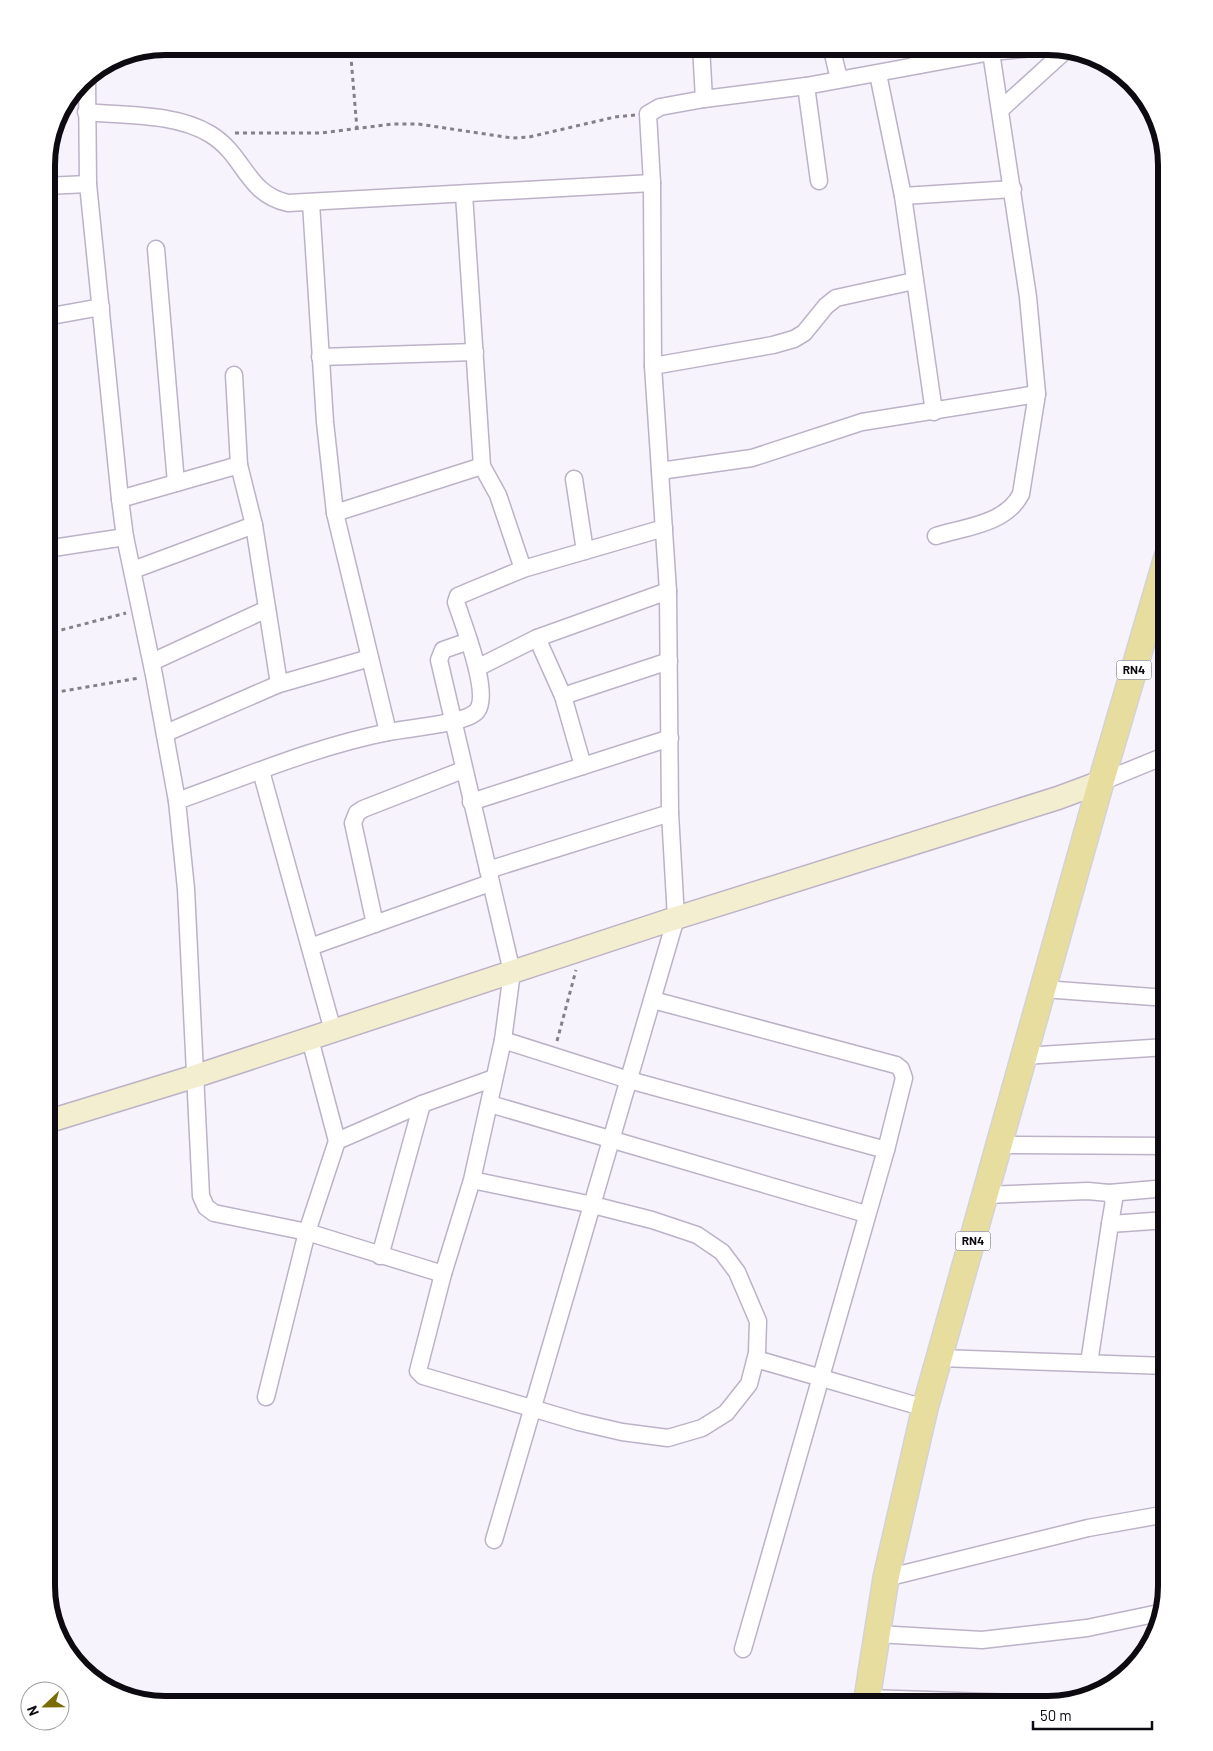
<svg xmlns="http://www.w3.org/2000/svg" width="1213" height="1751" viewBox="0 0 1213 1751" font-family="Barlow,sans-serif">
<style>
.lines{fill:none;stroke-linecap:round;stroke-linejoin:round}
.street-casing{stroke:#bcb2c8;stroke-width:19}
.secondary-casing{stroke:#bcb2c8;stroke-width:25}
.primary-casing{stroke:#d4d3d4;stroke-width:28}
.path{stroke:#848088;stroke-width:3;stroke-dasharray:4 4;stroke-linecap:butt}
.street{stroke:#fff;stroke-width:16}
.secondary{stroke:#f3eecf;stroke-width:22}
.primary{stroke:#e7dd9f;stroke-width:25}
.labels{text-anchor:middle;stroke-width:5;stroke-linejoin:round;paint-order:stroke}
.shield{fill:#fff;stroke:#565458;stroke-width:1}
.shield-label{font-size:12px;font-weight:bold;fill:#0e0a11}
.rim{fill:none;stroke:#0e0a11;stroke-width:6}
</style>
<rect width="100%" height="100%" fill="#f7f3fc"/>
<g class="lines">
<defs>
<g id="street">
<polyline points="701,46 704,99"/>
<polyline points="831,46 839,79"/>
<polyline points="916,46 919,65"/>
<polyline points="878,74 903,196 934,412"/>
<polyline points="87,77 88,184 120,499 125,537 154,675 177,801 186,889 201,1196 206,1207 214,1213 307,1232 443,1274"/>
<polyline points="806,86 819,181"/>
<polyline points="1000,110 1066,50"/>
<path d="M 86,112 C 126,116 175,113 210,134 C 245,155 246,194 288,203 L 652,183"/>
<polyline points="46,186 88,184"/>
<polyline points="464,194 482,466 498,495 523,569"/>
<polyline points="903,196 1013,189"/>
<polyline points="311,203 325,422 335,513 482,466"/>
<polyline points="156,249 176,483"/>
<polyline points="46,317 101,307"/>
<polyline points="320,357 475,352"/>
<polyline points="653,366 773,345 794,339 804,333 826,306 836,298 914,281"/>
<polyline points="234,375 239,465"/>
<polyline points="660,471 752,458 862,422 1037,394"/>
<polyline points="574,479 585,551"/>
<polyline points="120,499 239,465 254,525 279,684 370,658"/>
<polyline points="335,513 388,732"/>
<path d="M 936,536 C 965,527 1006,524 1021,494 L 1037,394 L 1028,297 L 991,52"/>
<polyline points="46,549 125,537"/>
<polyline points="133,570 254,525"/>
<polyline points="537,638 563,696 583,766"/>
<polyline points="469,641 443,650 439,660 512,972 503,1040 472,1180 443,1274 418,1371 423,1376 579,1422 622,1432 668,1438 702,1428 726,1413 749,1384 757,1353 758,1321 737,1272 722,1252 697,1235 652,1220 593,1205 472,1180"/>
<polyline points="152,662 267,609"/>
<polyline points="477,668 537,638 668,591"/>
<polyline points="563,696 669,661"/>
<polyline points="166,733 279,684"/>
<polyline points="261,771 333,1031"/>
<polyline points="1101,782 1167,755"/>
<path d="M 177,801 C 247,776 317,746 389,732 C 408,728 466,724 477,711 C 491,693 463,624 456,602 L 458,596 L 523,569 L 664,528"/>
<polyline points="471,802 670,738"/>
<polyline points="488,870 670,813"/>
<polyline points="375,924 353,823 357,813 363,809 463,770"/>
<polyline points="310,947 490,883"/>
<polyline points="1043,989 1167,998"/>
<polyline points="653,1000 896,1065 901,1069 904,1078 886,1150 743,1649"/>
<polyline points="310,1039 337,1141"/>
<polyline points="503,1040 629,1080 886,1150"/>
<polyline points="1024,1056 1167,1047"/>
<polyline points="490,1104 866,1214"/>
<polyline points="999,1145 1167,1146"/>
<polyline points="1109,1193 1167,1188"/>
<polyline points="985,1195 1088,1191 1109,1193 1114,1200 1110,1224"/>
<polyline points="380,1256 422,1104"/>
<polyline points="940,1358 1167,1366"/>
<polyline points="756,1359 925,1408"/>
<polyline points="1089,1363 1110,1224 1167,1220"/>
<polyline points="266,1397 307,1232 337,1141 422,1104 494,1078"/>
<polyline points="494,1540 676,918 670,813 668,591 653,366 652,183 648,114 660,107 704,99 806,86 991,52 1053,46"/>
<polyline points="886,1578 1088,1528 1167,1514"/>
<polyline points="877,1634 982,1640 1087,1628 1159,1613"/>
<polyline points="867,1698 1052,1704"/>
</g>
<polyline id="secondary" points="46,1122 196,1076 676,918 1058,798 1101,782"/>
<polyline id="primary" points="866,1705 886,1578 925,1408 1101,782 1167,557"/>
</defs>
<use href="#street" class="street-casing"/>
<use href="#secondary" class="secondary-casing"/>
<use href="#primary" class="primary-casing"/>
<g class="path">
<polyline points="350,46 357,129"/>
<polyline points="235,133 321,133 393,124 418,124 512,138 529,137 615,117 635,115"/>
<polyline points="46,634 126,613"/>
<polyline points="46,694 139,678"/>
<polyline points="557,1041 576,970"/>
</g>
<use href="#street" class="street"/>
<use href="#secondary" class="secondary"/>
<use href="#primary" class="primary"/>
</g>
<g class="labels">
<g class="shield">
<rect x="1116.5" y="660.5" width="35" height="19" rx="4"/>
<rect x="955.5" y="1231.5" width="35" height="19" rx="4"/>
</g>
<g class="shield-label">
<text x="1134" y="674">RN4</text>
<text x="973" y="1245">RN4</text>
</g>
</g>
<path d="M0 0H1213V1751H0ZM165 55H1048A110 110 0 0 1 1158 165V1586A110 110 0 0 1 1048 1696H165A110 110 0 0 1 55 1586V165A110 110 0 0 1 165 55Z" fill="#fff" fill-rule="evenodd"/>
<path class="rim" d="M165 55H1048A110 110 0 0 1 1158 165V1586A110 110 0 0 1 1048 1696H165A110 110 0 0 1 55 1586V165A110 110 0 0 1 165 55Z"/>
<g transform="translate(45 1706) rotate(248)"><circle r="24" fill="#ffffff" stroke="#9f9da0"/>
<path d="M0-4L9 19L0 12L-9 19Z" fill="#796c05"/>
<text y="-8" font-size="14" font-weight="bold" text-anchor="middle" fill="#0e0a11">N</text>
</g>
<path d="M1033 1721v8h119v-8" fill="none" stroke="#0e0a11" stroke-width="2.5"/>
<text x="1040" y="1721" font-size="15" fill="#0e0a11" stroke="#ffffff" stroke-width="4" paint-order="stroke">50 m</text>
</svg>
